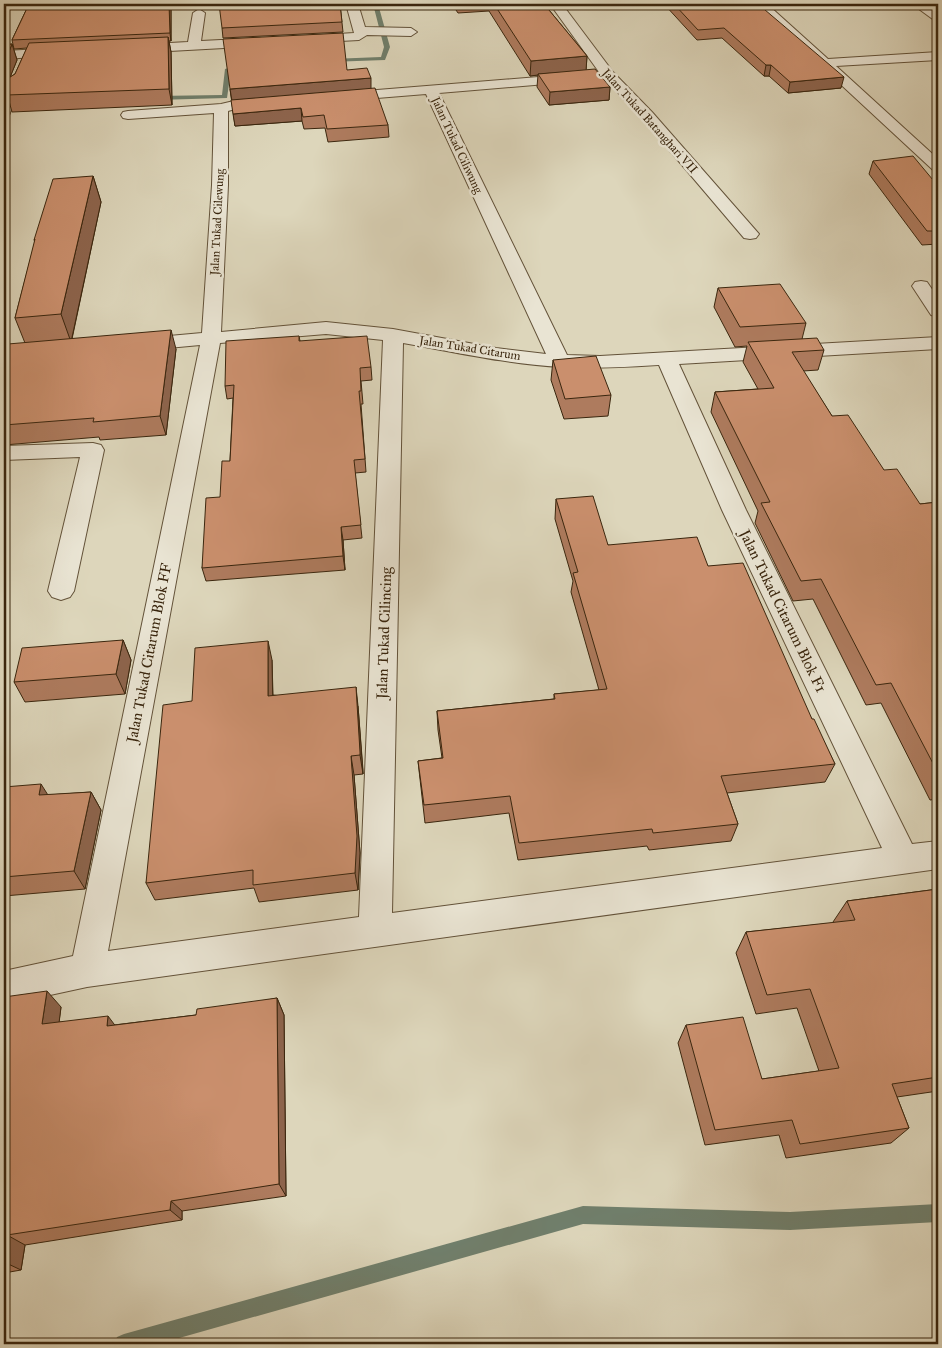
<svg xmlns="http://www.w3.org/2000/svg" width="942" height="1348" viewBox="0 0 942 1348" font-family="'IM FELL Great Primer',serif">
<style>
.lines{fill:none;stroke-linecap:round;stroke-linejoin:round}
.stream{fill:#707f6c;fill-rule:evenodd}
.street-casing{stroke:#635239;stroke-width:2}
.street{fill:#e9e4d3;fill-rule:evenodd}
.wall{fill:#ae7b5e;stroke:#3a260e}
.shaded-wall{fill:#8d644c;stroke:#3a260e}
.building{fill:#ca8f6d;stroke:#3a260e}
.labels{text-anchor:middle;stroke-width:5;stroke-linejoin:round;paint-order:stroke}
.far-street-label{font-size:12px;fill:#3a260e;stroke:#e9e4d3}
.street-label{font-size:15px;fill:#3a260e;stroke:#e9e4d3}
</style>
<rect width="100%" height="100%" fill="#ddd6bb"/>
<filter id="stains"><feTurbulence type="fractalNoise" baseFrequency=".004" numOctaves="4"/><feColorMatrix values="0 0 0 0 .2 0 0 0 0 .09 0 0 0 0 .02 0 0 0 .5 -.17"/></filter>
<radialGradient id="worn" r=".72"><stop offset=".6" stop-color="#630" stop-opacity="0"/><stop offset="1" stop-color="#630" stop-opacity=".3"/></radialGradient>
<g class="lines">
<g class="stream">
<polygon points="373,4 378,4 390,47 385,60 329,62 331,59 381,57 384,47"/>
<polygon points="238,65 240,68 231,70 227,98 156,100 153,98 156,96 222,95 225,69"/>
<polygon points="938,1204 938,1222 790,1230 583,1224 158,1344 114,1344 117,1337 124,1334 583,1206 790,1212"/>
</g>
<defs>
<g id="street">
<polygon points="346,4 358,4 365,27 411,28 417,32 411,36 367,35 359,40 302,43 300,40 302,37 306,36 354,33"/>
<path d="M 550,4 L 562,4 L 613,72 L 652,112 L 759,234 L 756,238 L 750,239 L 744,238 L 642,118 L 605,79 L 439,93 L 567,355 L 600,356 L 938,337 L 938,349 L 679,364 L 746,510 L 912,844 L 938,841 L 938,869 L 87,987 L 4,1005 L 4,971 L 73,956 L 200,345 L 136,351 L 129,349 L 126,345 L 129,341 L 136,339 L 202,333 L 212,185 L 214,113 L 128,119 L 123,118 L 121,115 L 123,112 L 128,111 L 221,104 L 238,100 L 245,104 L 243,107 L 228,111 L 228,185 L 221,332 L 326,322 L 393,329 L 496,348 L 546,354 L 426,94 L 340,101 L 333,97 L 340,93 L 599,72 ZM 326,334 L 383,340 L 359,917 L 108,951 L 220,343 ZM 403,343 C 455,352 507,364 561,367 C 594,369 626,367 659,365 L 722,510 L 882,848 L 392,913 Z"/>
<polygon points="754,4 767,4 828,59 938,52 938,60 836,66 938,159 938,172 933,170"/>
<polygon points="912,4 926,4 938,12 938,21 934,20"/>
<polygon points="199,9 205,13 201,41 260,38 266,42 260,46 133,53 127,49 133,45 188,42 193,13"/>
<polygon points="60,48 65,49 66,52 65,55 4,59 4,51"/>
<polygon points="4,102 11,103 13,106 9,115 4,116"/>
<polygon points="921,281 927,282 938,298 938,317 931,315 912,286 915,282"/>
<polygon points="93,443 101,445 104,450 74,591 70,597 61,600 52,597 48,591 80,457 4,460 4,446"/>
</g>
</defs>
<use href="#street" class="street-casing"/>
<use href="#street" class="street"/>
</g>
<g class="wall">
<polygon points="29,4 171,4 171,41 169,41 171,52 172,105 12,112 9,101 4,101 4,45 12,44 17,60 10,77 15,74 27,48 14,49 12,40"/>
<polygon points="340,4 343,32 223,38 222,28"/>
<polygon points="452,4 544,4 587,56 586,70 610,87 609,100 549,105 537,87 538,75 530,76 489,11 458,13"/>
<polygon points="664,4 758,4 841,88 788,93 769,76 764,76 722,38 697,40"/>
<polygon points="347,70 371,88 388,125 389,137 328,142 325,128 304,129 302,121 235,126 230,89"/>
<polygon points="873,161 938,186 938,244 922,245 869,174"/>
<polygon points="93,176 101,202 72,339 176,349 166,435 100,440 99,437 4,445 4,358 25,343 15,318 35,242 34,240"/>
<polygon points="718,288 806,323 802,339 824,350 818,370 803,371 832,416 884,470 920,504 938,502 938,799 930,800 881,703 866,705 813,599 793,601 755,523 758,511 711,412 715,392 758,389 743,362 747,346 735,347 714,307"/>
<polygon points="299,336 300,341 371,367 372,380 361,381 363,404 361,404 366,472 355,473 362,538 343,540 345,570 206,581 202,568 230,461 233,398 227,399 225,386"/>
<polygon points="553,360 611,395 608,416 564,419 551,380"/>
<polygon points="556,499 608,545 708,566 812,719 835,764 825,782 727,793 738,824 731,841 649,850 647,846 518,860 509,813 425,823 420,779 418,761 442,758 438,730 437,711 554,699 554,694 599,690 571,592 573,581 555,519"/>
<polygon points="123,640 131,660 125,694 25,702 14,682"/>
<polygon points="272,660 273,695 358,706 363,770 363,774 354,775 360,853 358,890 259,902 254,888 155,900 146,883 192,701"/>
<polygon points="4,787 48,795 91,792 101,810 85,889 4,896"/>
<polygon points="938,889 938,1091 897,1097 909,1128 891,1143 786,1158 779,1135 705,1145 678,1043 686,1025 762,1079 819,1071 797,1008 756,1014 736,953 746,932 834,923 833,922 847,901"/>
<polygon points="4,997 61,1007 59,1022 114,1025 196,1015 277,998 284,1015 286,1196 182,1211 182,1220 25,1245 21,1270 4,1273"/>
</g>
<g class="shaded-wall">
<polygon points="169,4 171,4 171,41 170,33"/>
<polygon points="168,37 171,52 172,105 169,89"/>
<polygon points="12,44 17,60 7,85 4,85 4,64"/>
<polygon points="587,56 586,71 538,74 538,75 530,76 531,61"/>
<polygon points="766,65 771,65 769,76 764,76"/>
<polygon points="844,77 841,88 788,93 790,82"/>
<polygon points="371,78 371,89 232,101 230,89"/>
<polygon points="610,87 609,100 549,105 550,92"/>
<polygon points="301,108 302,121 235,126 233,114"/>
<polygon points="93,176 101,202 71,342 61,314"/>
<polygon points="171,330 176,349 166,435 160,416"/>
<polygon points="341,527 343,540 345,570 343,556"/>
<polygon points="123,640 131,660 125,694 116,674"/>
<polygon points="268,641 272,660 273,715 268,696"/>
<polygon points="356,687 358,706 363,774 360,755"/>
<polygon points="351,756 354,775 360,853 358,890 355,873"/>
<polygon points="41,784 53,803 39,795"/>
<polygon points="91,792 101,810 85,889 74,871"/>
<polygon points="47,991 61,1007 57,1039 42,1024"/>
<polygon points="277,998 284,1015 286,1196 279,1184"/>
<polygon points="108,1016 120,1032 107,1026"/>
<polygon points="171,1201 182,1211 182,1220 170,1210"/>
<polygon points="7,1235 25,1245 21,1270 4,1262 4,1255"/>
</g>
<g class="building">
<polygon points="29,4 169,4 170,33 12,40"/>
<polygon points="219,4 340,4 342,22 222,28"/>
<polygon points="494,4 544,4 587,56 531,61"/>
<polygon points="674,4 758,4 844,77 790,82 771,65 766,65 724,28 698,30"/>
<polygon points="343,33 347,70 367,68 371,78 230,89 223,39"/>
<polygon points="168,37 169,89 7,95 9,90 7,85 4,85 4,78 7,79 15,74 29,43"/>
<polygon points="12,44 4,64 4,45"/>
<polygon points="595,69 610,87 550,92 538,74"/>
<polygon points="375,88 388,125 327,129 324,115 303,117 301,108 233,114 231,100"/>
<polygon points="913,156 938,186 938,231 927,231 873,161"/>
<polygon points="93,176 61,314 15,318 35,239 34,240 53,179"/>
<polygon points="780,284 806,323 740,327 718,288"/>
<polygon points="171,330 160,416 93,422 94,418 4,425 4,358 8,344"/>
<polygon points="299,336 299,341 367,336 371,367 360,368 361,391 359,391 365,459 354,460 361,525 341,527 343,556 202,568 206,498 220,497 222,461 230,461 234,385 225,386 226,341"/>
<polygon points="817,338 824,350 792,352 832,416 848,415 884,470 897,469 920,504 938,502 938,613 933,613 938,622 938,773 891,683 876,685 821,579 801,581 761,503 770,502 715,392 774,388 748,342"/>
<polygon points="596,356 611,395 565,399 553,360"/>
<polygon points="593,496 608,545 697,537 708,566 743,563 812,719 814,719 835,764 721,776 738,824 653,833 652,829 519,843 510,796 424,805 418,761 443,758 437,711 555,699 554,694 607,689 573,573 578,572 556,499"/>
<polygon points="123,640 116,674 14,682 22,648"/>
<polygon points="268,641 268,696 356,687 360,752 360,755 351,756 357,836 355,873 253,885 253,870 146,883 163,705 192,701 195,648"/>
<polygon points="41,784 39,795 91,792 74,871 4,877 4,787"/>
<polygon points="938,889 938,1077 892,1084 909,1128 800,1144 792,1120 715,1130 686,1025 743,1017 762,1079 839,1068 810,989 767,995 746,932 855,920 847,901"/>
<polygon points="47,991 42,1024 108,1016 107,1026 196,1015 197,1009 277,998 279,1184 171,1201 170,1210 7,1235 4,1255 4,997"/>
</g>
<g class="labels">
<g class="far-street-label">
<text transform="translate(650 121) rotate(48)" y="4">Jalan Tukad Batanghari VII</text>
<text transform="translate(457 145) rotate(65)" y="4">Jalan Tukad Ciliwung</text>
<text transform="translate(217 222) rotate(-87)" y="4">Jalan Tukad Cilewung</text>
<text transform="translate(470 348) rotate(9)" y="4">Jalan Tukad Citarum</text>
</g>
<g class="street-label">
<text transform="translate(783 611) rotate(64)" y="5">Jalan Tukad Citarum Blok F1</text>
<text transform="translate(384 633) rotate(-88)" y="5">Jalan Tukad Cilincing</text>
<text transform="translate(149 653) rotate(-79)" y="5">Jalan Tukad Citarum Blok FF</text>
</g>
</g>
<rect width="942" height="1348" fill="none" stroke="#ddd6bb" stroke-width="20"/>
<rect x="5" y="5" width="932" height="1338" fill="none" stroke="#3a260e" stroke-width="2.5"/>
<rect x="10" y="10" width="922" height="1328" fill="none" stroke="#3a260e"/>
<rect width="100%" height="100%" filter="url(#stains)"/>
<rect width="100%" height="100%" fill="url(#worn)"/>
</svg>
